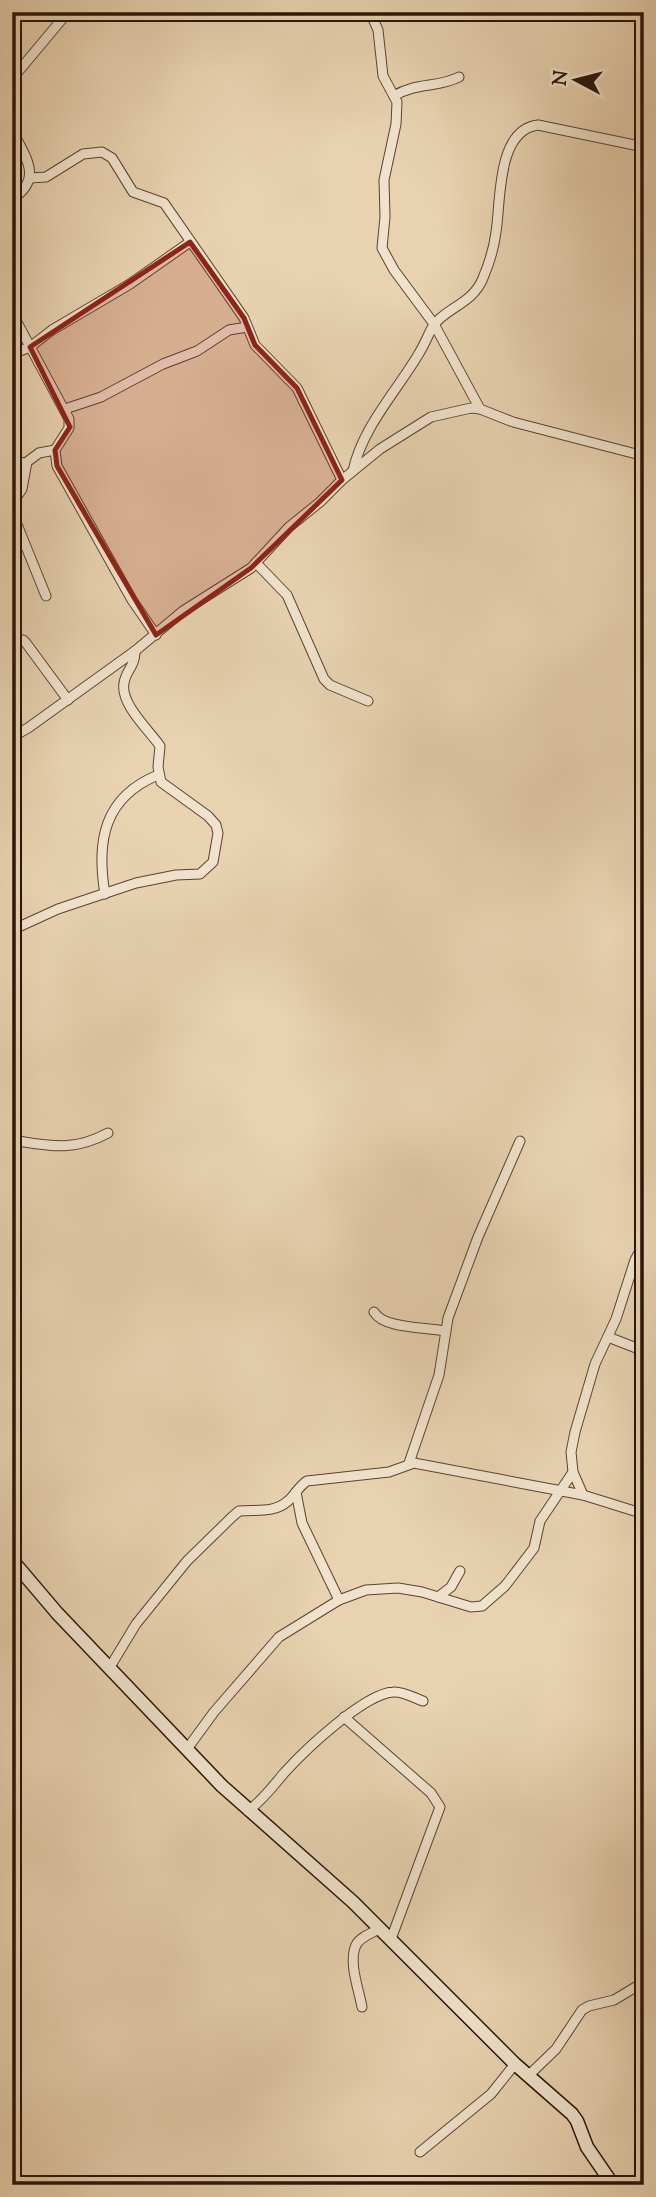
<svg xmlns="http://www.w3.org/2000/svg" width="656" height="2197" viewBox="0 0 656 2197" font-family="'Sorts Mill Goudy',serif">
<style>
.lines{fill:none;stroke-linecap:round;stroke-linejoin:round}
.minor-casing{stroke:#584432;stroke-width:11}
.secondary-casing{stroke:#281508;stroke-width:15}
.minor{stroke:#f0e2cc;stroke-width:9}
.secondary{stroke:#f0e2cc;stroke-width:12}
.marked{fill:#8f2418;fill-opacity:0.2;stroke:#8f2418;stroke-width:5;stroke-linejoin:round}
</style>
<rect width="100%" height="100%" fill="#e8d2b0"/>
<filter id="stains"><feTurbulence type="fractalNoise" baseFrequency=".00286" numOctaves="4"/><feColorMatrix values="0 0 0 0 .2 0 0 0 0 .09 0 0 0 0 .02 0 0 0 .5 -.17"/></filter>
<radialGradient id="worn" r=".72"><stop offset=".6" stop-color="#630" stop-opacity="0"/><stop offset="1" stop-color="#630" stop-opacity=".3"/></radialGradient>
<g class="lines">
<defs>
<g id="minor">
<polyline points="370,12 378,30 383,76 397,102 396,124 384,180 385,217 382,248 394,270 434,324 480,409"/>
<polyline points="12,79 68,12"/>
<path d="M 394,96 C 416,82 438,88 459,77"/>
<path d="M 12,130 C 25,156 44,179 12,199"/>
<polyline points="30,178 46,177 83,154 102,152 112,158 133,192 164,203 244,318 255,345 297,388 342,480"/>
<polyline points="12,313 69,419 69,428 55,450 57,466 132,600 156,635"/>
<polyline points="12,354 30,347 52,330 130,284 190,242"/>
<polyline points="65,409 101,397 163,364 197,351 229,330 247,327"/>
<polyline points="12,459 26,464"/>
<path d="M 353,471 C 362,428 396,392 418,355 C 424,346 428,335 433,326 C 445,308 473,304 483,278 C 489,264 494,248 496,232 C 501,203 496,130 538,125 L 644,147"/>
<polyline points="12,504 22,489 27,462 39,453 55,450"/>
<polyline points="12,512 46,596"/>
<polyline points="256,563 287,595 324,679 330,685 368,701"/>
<polyline points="12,644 23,640 26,643 68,700"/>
<polyline points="12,737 28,728 135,651 183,611 251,568 289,527 320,502 342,480 380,449 431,417 471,408 480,409 513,422 644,456"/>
<path d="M 105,894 C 96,841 104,797 158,775"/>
<path d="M 12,930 L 58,909 L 136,883 L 176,875 L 200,874 L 213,862 L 218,833 L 216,825 L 208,816 L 161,782 L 158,767 L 160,746 C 149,730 120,704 124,683 C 126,670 135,667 135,651"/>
<path d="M 12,1140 C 50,1146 73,1152 108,1133"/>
<path d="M 374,1312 C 384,1329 426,1327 444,1331"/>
<polyline points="608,1337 644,1351"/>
<polyline points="409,1463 439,1375 448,1318 478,1237 520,1141"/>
<polyline points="296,1492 302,1523 339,1600"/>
<polyline points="583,1495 573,1472 571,1452 575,1432 595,1364 616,1319 635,1260 644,1243"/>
<polyline points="438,1597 451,1587 460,1571"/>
<path d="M 110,1667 L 136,1624 L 187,1561 L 232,1517 L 239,1511 C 256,1509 273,1514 288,1501 C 295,1495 299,1486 307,1481 L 389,1472 L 414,1463 L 583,1495 L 644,1514"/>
<polyline points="344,1717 431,1793 440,1807 391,1939"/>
<polyline points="187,1749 214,1712 279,1637 339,1600 366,1590 398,1588 422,1592 471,1607 482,1606 505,1586 534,1548 540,1521 573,1472"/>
<path d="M 248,1811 C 263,1800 273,1786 285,1772 C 305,1750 364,1694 393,1692 C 403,1691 414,1698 423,1701"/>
<path d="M 362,2007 C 359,1990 348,1962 356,1945 C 360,1937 372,1933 379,1929"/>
<polyline points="529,2075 556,2049 582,2010 589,2006 614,2000 644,1982"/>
<polyline points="420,2152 491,2094 515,2064"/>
</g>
<polyline id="secondary" points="12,1560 57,1613 222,1786 353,1902 515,2064 572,2114 577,2121 587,2147 613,2185"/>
</defs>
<use href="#minor" class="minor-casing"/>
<use href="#secondary" class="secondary-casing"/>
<use href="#minor" class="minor"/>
<use href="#secondary" class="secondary"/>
</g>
<path class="marked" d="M 190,242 L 244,318 L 255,345 L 297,388 L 342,480 L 251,568 L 156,635 L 57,466 L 55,450 L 70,427 L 30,347 Z"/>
<rect width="656" height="2197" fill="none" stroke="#e8d2b0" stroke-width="42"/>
<rect x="14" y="14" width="628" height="2169" fill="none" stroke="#281508" stroke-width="3.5"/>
<rect x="21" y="21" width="614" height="2155" fill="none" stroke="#281508" stroke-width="2"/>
<g transform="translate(576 80) rotate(277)" stroke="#f0e2cc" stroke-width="5" paint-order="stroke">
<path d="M0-5L12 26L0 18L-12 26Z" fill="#281508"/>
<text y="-10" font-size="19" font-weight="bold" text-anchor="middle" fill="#281508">N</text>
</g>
<rect width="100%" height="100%" filter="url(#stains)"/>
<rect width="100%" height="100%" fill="url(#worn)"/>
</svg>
